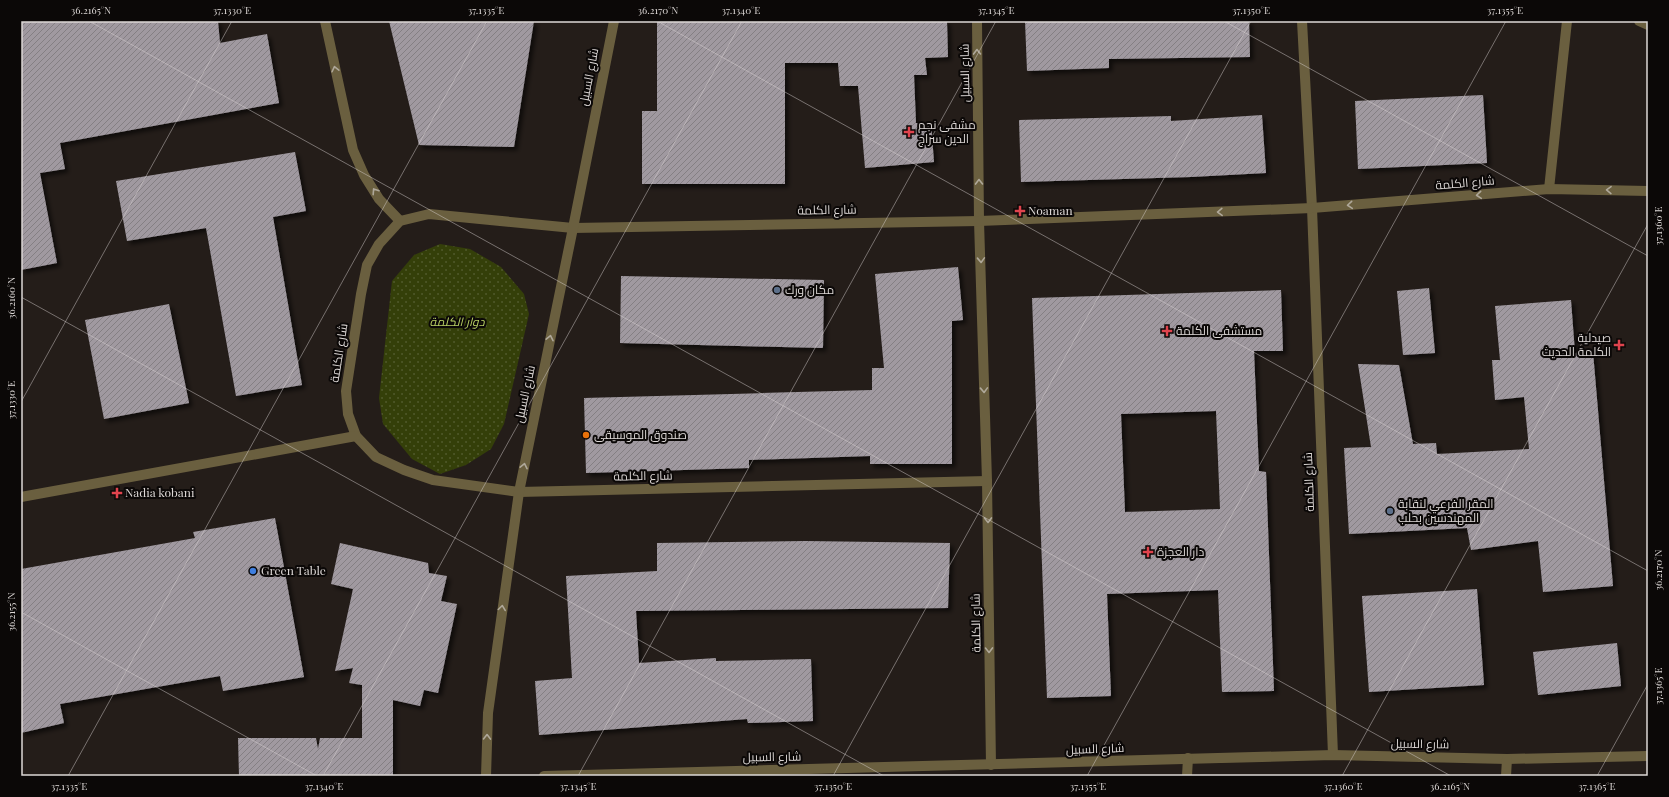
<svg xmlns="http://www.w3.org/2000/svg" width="1669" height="797" viewBox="0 0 1669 797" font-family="'Playfair Display',Cairo,serif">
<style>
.garden{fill:url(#garden-dots)}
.building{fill:url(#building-hatch);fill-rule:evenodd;filter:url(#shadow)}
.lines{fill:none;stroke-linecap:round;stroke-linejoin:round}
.minor{stroke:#6a5f3f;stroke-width:10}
.tertiary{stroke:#6a5f3f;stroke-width:10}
.oneway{stroke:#afa89a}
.ticks{fill:none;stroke:#ddd8d6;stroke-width:1;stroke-opacity:0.45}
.health-dot{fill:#e0444e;stroke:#0b0807;stroke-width:1.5}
.service-dot{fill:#5c6f8a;stroke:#0b0807;stroke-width:1.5}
.food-dot{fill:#e8710a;stroke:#0b0807;stroke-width:1.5}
.shop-dot{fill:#3f7fe0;stroke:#0b0807;stroke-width:1.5}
.labels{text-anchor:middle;stroke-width:4;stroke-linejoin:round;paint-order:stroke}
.street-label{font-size:12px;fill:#ddd8d6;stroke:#0b0807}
.poi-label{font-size:12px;fill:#ddd8d6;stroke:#0b0807;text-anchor:start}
.park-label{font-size:12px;font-style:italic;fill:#bad365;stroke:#0b0807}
.neatline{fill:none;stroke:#ddd8d6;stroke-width:1.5}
.ticks-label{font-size:10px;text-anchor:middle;fill:#ddd8d6}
</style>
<defs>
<pattern id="garden-dots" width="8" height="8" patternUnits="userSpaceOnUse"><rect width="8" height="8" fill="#343f09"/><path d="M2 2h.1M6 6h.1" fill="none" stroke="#515a2c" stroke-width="1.8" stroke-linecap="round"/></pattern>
<pattern id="building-hatch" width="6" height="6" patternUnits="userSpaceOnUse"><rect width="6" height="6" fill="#a099a0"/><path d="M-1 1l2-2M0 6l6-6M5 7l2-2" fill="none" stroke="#847f83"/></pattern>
<filter id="shadow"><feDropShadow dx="3.5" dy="3.5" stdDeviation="2" flood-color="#0009"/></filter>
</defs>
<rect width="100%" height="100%" fill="#241d19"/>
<polygon class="garden" points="440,244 470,249 501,267 524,294 529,314 504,424 491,449 466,465 440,474 412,459 383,424 379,398 392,281 414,255"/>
<g class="building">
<polygon points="21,21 218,21 220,43 267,34 279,103 60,143 65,169 40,173 57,263 21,270"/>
<polygon points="389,21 534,21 514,147 419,145"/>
<polygon points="657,21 947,21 948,57 925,58 927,75 914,75 916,123 931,123 934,162 865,168 858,86 840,86 838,63 785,63 785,184 642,184 642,111 657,111"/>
<polygon points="1025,21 1249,21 1250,57 1109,59 1109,68 1027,71"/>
<polygon points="1483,95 1487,163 1358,169 1355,101"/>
<polygon points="1262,115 1266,173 1191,177 1021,182 1019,120 1171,116 1171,121"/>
<polygon points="295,152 306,211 273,217 302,385 236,396 206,228 127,241 116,181"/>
<polygon points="958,267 963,320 952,321 952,464 870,464 870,456 749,460 749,468 586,473 584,398 872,390 872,368 884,368 875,274"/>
<polygon points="621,276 824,280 823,348 620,343"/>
<polygon points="1429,288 1435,353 1403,355 1397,291"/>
<path d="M 1281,290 L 1283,351 L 1254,351 L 1259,471 L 1266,472 L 1274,691 L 1222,692 L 1218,590 L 1107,594 L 1111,696 L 1047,698 L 1032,298 ZM 1216,411 L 1220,509 L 1125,512 L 1121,414 Z"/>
<polygon points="1571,300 1575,353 1593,352 1613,586 1543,592 1538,541 1471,550 1467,528 1349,534 1344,448 1371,447 1358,364 1399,365 1413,444 1436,443 1437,454 1529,449 1524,397 1495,400 1492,360 1500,360 1495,306"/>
<polygon points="169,304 189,403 104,419 85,320"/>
<polygon points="275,518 304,677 223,691 220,676 60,704 64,723 21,733 21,569 195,538 193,532"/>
<polygon points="805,541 950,543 948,608 636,611 639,663 716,658 716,661 811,659 813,721 748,723 747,719 539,735 535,681 572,678 566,576 657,571 657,543"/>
<polygon points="340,543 428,563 429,573 447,576 441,601 457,604 438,693 424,690 420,706 393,700 393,776 239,776 238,738 316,738 318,749 320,738 362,738 362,685 349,683 353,668 335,671 353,589 331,584"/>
<polygon points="1477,589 1484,685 1369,692 1362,596"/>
<polygon points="1617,643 1621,686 1538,695 1533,652"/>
</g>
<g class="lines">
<g class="minor">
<polyline points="325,21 353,150 364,175 379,199 400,221"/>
<polyline points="977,21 979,221 987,481 991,765"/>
<polyline points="1302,21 1312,208 1333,755"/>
<polyline points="1639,21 1648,25"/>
<polyline points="1549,189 1567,21"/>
<polyline points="987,481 519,492 433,480 404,470 376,457 356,436 348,414 346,391 361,294 367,265 379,244 400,221 429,214 573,228 979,221 1312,208 1549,189 1648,191"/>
<polyline points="21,497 356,436"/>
<polyline points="544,776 1333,755 1507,759 1648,756"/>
<polyline points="1187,776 1188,758"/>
<polyline points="1506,776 1507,759"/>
</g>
<polyline class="tertiary" points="486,776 488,713 519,492 573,228 614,21"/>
</g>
<defs><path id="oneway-chevron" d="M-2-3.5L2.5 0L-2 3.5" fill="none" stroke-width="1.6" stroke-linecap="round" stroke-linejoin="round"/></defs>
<g class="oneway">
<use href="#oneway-chevron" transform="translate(977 52) rotate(-91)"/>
<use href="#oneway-chevron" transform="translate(335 69) rotate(-103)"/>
<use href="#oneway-chevron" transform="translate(979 182) rotate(-91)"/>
<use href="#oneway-chevron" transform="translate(1609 190) rotate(-179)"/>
<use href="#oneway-chevron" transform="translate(375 191) rotate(-123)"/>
<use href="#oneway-chevron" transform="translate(1479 195) rotate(175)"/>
<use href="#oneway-chevron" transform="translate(1350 205) rotate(175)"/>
<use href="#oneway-chevron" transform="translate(1220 212) rotate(178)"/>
<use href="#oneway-chevron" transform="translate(981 260) rotate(88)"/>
<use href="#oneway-chevron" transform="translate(550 338) rotate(-78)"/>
<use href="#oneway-chevron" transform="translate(984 390) rotate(88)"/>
<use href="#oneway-chevron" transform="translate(524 466) rotate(-78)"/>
<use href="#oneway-chevron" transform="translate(988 520) rotate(89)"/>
<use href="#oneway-chevron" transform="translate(502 608) rotate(-82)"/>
<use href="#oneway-chevron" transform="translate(989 650) rotate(89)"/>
<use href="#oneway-chevron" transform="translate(487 737) rotate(-89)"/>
</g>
<path class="ticks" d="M 89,21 L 1451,776M 657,21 L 1648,571M 1224,21 L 1648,256M 21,297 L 884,776M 21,402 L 232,21M 21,612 L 317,776M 68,776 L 487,21M 323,776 L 742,21M 578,776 L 996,21M 833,776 L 1251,21M 1087,776 L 1506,21M 1342,776 L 1648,224M 1597,776 L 1648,684"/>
<g class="health-dot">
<path d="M907 126h4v4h4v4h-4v4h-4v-4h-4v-4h4z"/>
<path d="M1018 205h4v4h4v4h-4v4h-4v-4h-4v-4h4z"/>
<path d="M1165 325h4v4h4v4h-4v4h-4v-4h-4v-4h4z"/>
<path d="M1617 339h4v4h4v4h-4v4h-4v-4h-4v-4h4z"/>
<path d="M115 487h4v4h4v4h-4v4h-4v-4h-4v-4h4z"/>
<path d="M1146 546h4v4h4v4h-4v4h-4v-4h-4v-4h4z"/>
</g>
<g class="service-dot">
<circle cx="777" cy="290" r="4"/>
<circle cx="1390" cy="511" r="4"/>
</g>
<circle class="food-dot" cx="586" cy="435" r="4"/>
<circle class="shop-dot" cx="253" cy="571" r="4"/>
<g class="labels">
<g class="street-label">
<text transform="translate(965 73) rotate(-91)" y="4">شارع السبيل</text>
<text transform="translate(589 77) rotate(-79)" y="4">شارع السبيل</text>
<text transform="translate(1465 183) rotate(-5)" y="4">شارع الكلمة</text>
<text transform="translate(827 210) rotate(-1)" y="4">شارع الكلمة</text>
<text transform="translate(339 353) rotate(-81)" y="4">شارع الكلمة</text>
<text transform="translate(525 394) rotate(-78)" y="4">شارع السبيل</text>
<text transform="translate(643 476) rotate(-1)" y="4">شارع الكلمة</text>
<text transform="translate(1309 482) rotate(-92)" y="4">شارع الكلمة</text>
<text transform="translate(976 623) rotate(-91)" y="4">شارع الكلمة</text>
<text transform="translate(1420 744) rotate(1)" y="4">شارع السبيل</text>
<text transform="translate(1095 749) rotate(-2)" y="4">شارع السبيل</text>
<text transform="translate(772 757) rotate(-1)" y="4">شارع السبيل</text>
</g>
<g class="poi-label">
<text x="918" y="129">مشفى نجم<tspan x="918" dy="14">الدين سراج</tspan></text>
<text x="1028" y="215">Noaman</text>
<text x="785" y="294">مكان ورك</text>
<text x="1176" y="335">مستشفى الكلمة</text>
<text x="1611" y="342" text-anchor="end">صيدلية<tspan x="1611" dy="14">الكلمة الحديث</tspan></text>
<text x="594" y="439">صندوق الموسيقى</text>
<text x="125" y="497">Nadia kobani</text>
<text x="1398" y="508">المقر الفرعي لنقابة<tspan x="1398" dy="14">المهندسين بحلب</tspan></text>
<text x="1157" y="556">دار العجزة</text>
<text x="261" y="575">Green Table</text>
</g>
<g class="park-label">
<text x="457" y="326">دوار الكلمة</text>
</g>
</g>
<rect width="1669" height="797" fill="none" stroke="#0b0807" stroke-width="44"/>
<rect x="22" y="22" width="1625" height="753" class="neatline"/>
<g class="ticks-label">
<text x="91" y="14">36.2165°N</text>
<text x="232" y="14">37.1330°E</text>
<text x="486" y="14">37.1335°E</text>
<text x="658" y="14">36.2170°N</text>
<text x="741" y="14">37.1340°E</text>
<text x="996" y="14">37.1345°E</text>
<text x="1251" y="14">37.1350°E</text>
<text x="1505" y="14">37.1355°E</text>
<text transform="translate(1658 226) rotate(-90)" y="4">37.1360°E</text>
<text transform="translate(11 298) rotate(-90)" y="4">36.2160°N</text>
<text transform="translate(11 400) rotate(-90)" y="4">37.1330°E</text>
<text transform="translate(1658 570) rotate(-90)" y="4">36.2170°N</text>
<text transform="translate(11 612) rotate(-90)" y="4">36.2155°N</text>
<text transform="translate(1658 686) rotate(-90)" y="4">37.1365°E</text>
<text x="69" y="790">37.1335°E</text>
<text x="324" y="790">37.1340°E</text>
<text x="578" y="790">37.1345°E</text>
<text x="833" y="790">37.1350°E</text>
<text x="1088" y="790">37.1355°E</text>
<text x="1343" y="790">37.1360°E</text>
<text x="1450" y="790">36.2165°N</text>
<text x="1597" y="790">37.1365°E</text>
</g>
</svg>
